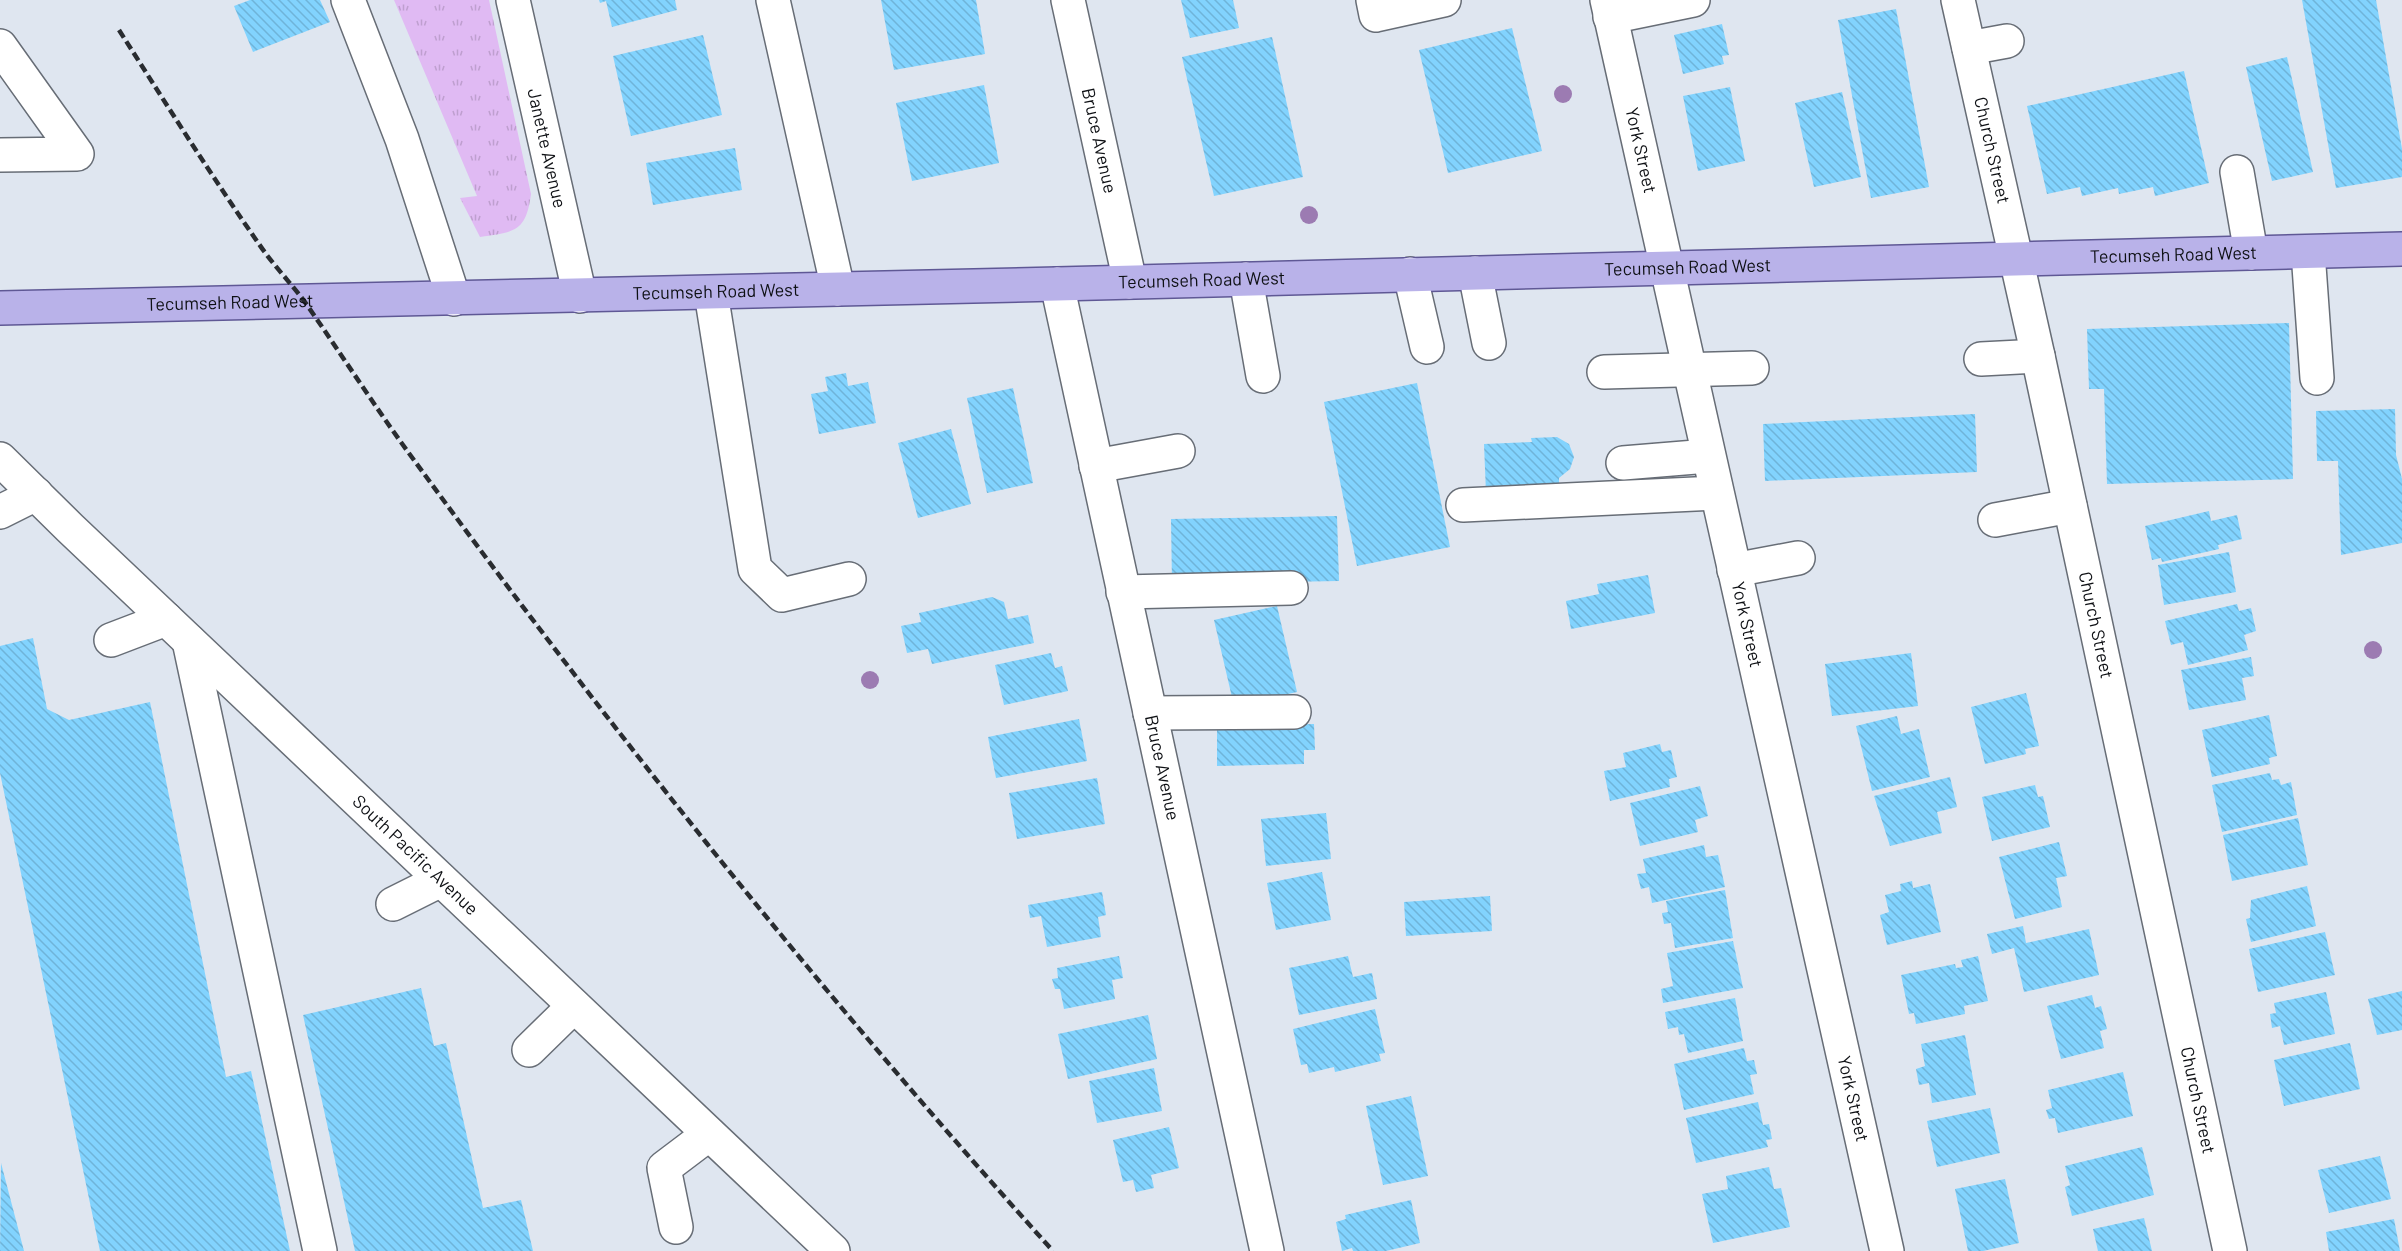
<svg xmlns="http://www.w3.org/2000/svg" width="2402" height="1251" viewBox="0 0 2402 1251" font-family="Barlow,sans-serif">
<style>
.grass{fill:url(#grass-tufts)}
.building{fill:url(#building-back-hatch)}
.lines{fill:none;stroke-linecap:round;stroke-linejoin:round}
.minor-casing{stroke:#676d76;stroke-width:36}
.major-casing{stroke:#5f5895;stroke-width:36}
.minor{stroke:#fff;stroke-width:33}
.major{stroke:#b9b2e9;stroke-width:33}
.rail{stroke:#292c30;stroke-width:4.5;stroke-dasharray:9 4.5;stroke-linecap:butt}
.tree{fill:#9c7bb2}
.labels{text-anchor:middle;stroke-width:4.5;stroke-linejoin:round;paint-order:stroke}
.street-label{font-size:18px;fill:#0e1014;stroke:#fff}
</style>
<defs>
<pattern id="grass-tufts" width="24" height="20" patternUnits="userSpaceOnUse" patternTransform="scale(1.5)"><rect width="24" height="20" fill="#e0baf3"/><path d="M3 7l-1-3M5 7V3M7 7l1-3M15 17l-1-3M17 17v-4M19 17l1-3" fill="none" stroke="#bf9fcf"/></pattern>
<pattern id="building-back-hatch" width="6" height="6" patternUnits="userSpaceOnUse" patternTransform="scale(1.5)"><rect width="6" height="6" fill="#82d3fe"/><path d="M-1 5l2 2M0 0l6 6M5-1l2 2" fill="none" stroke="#6fb4d9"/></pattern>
</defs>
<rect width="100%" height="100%" fill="#dfe6f0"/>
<path class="grass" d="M 394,0 L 489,0 L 531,194 C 526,232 515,232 480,237 L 460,198 L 477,196 Z"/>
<g class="building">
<polygon points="250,0 320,0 330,22 253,52 234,6"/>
<polygon points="599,0 675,0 677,10 612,27 606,1 600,3"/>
<polygon points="881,0 976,0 985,54 894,70"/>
<polygon points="1181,0 1233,0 1239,28 1190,38"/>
<polygon points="2302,0 2376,0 2402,149 2402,177 2336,188"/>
<polygon points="1896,9 1929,187 1871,198 1838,20"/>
<polygon points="1722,24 1729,55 1722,56 1724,64 1683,74 1674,35"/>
<polygon points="1512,28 1542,151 1448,173 1419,50"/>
<polygon points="703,35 722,115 631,136 613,56"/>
<polygon points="1272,37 1303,177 1214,196 1182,57"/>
<polygon points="2287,57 2313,172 2272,181 2246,67"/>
<polygon points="2184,71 2209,183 2155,196 2153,187 2119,194 2118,188 2082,196 2080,187 2047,194 2027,106"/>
<polygon points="984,85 999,163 912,181 896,103"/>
<polygon points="1730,87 1745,161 1698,171 1683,96"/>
<polygon points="1842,92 1861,177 1814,187 1795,103"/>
<polygon points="735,148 742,190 653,205 646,163"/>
<polygon points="2289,323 2293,479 2107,484 2104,389 2089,389 2087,329"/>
<polygon points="846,373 848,386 868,382 876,423 819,434 811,394 828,391 825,377"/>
<polygon points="1417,383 1450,547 1357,566 1324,402"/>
<polygon points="1013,388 1033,483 987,493 967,398"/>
<polygon points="2395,409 2396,455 2402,479 2402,543 2341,555 2338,461 2317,461 2316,411"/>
<polygon points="1975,414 1977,472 1765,481 1763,424"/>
<polygon points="951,429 971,504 918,518 898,443"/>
<polygon points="1557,437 1569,444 1574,457 1570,469 1559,478 1559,485 1486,493 1484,444 1532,442 1531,438"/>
<polygon points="2209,511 2211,521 2237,515 2242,539 2218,545 2219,549 2162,562 2161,558 2152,560 2145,526"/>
<polygon points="1337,516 1339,581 1172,584 1171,519"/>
<polygon points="2229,552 2236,592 2164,605 2158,565"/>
<polygon points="1648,575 1655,613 1571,629 1566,601 1599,594 1597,584"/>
<polygon points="992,597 1004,602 1008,619 1028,615 1034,643 932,664 928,649 907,653 901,626 921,622 919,613"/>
<polygon points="2237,604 2239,611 2251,608 2256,631 2244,635 2248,650 2188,665 2183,642 2171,645 2165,621"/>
<polygon points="1277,606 1297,692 1234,706 1214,620"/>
<polygon points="33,638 47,709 69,720 150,702 226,1077 251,1071 290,1251 100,1251 0,773 0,646"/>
<polygon points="1051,653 1055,668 1062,666 1068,691 1004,705 995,665"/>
<polygon points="1911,653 1918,706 1832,716 1825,664"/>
<polygon points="2251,657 2254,676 2242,678 2246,700 2189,710 2181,670"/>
<polygon points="2026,693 2039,746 2025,749 2026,754 1985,764 1971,707"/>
<polygon points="2269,715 2277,756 2269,758 2270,764 2212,777 2202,730"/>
<polygon points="1897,716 1901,734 1919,729 1930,777 1872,791 1856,726"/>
<polygon points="1079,719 1087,761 996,778 988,737"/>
<polygon points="1314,724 1315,750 1304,750 1304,764 1217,766 1217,726"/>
<polygon points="1660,744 1662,752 1671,750 1677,777 1669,779 1670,787 1610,801 1604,771 1626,767 1623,753"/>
<polygon points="2270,773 2272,780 2279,779 2281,785 2291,782 2297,815 2222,832 2212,785"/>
<polygon points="1950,777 1957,807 1937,812 1942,833 1890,846 1874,796"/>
<polygon points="1097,778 1105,824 1017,839 1009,793"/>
<polygon points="2035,785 2038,797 2043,796 2050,827 1992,841 1982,797"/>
<polygon points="1700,786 1708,816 1695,820 1698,832 1640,846 1630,803"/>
<polygon points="1326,813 1331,859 1266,866 1261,819"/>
<polygon points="2298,818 2308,865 2232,881 2223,835"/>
<polygon points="2059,842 2067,876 2056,878 2062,907 2015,919 1999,857"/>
<polygon points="1704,845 1706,857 1718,855 1725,887 1652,903 1649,887 1641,889 1637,874 1646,873 1643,859"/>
<polygon points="1322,872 1331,920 1276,930 1267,883"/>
<polygon points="1912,881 1913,888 1930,884 1941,932 1887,945 1880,915 1889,912 1885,895 1901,891 1900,884"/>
<polygon points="2307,886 2316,926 2251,942 2246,919 2250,918 2251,900"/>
<polygon points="1725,890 1733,938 1675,948 1671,923 1664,924 1662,913 1668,912 1666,901"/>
<polygon points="1102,892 1106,915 1098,917 1101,937 1047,947 1041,916 1030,918 1028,905"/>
<polygon points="1490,896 1492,931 1406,936 1404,902"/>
<polygon points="2023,926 2026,943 2089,929 2099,975 2024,992 2014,948 1992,954 1987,934"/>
<polygon points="2325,932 2335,975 2258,992 2249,949"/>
<polygon points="1733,941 1743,988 1663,1003 1661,989 1673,986 1667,953"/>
<polygon points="1119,956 1123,978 1112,980 1115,999 1064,1009 1060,989 1055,989 1052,979 1058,978 1057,968"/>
<polygon points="1348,956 1353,977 1372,973 1377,999 1299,1015 1289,968"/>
<polygon points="1978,956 1988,1001 1964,1006 1965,1014 1916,1024 1914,1013 1909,1014 1901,975 1955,964 1956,968 1963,967 1961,960"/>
<polygon points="421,988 434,1046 446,1043 483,1208 521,1200 533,1251 355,1251 303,1015"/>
<polygon points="2402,991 2402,1030 2377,1035 2368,999"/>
<polygon points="2326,992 2335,1034 2284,1045 2280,1026 2272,1028 2270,1014 2276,1013 2274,1003"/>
<polygon points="2092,995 2095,1008 2101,1006 2107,1029 2100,1031 2104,1048 2061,1059 2047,1006"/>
<polygon points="1735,998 1743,1041 1688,1053 1684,1034 1679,1035 1678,1027 1668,1029 1665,1012"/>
<polygon points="1375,1009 1385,1053 1379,1054 1381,1061 1335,1072 1334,1067 1309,1073 1307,1064 1301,1065 1293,1029"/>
<polygon points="1148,1015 1157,1059 1068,1079 1058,1034"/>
<polygon points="1965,1035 1976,1095 1932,1103 1929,1083 1919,1085 1916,1069 1925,1066 1921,1044"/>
<polygon points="2350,1043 2360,1089 2284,1106 2274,1060"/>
<polygon points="1744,1048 1747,1061 1754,1060 1757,1074 1750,1075 1754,1094 1684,1110 1674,1064"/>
<polygon points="1154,1068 1162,1111 1097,1123 1089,1081"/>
<polygon points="2123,1072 2133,1116 2058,1133 2055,1118 2049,1119 2046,1110 2052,1108 2048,1090"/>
<polygon points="1411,1096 1428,1176 1383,1185 1366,1106"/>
<polygon points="1758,1102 1763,1125 1769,1124 1772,1139 1766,1140 1768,1147 1696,1163 1686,1118"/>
<polygon points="1990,1108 2000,1153 1937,1167 1927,1121"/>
<polygon points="1169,1127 1179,1168 1151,1175 1154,1188 1136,1192 1133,1180 1123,1182 1113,1140"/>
<polygon points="2142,1147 2154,1195 2072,1216 2065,1187 2070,1185 2065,1166"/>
<polygon points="2380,1156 2391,1199 2329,1213 2318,1170"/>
<polygon points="1,1163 24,1251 0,1251"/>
<polygon points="1769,1167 1774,1189 1781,1188 1790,1227 1713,1243 1702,1194 1728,1189 1726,1176"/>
<polygon points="2005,1179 2019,1243 1983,1251 1968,1251 1955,1189"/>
<polygon points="1411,1200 1420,1243 1386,1251 1353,1251 1352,1248 1342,1251 1336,1222 1346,1219 1345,1215"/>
<polygon points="2144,1218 2152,1251 2098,1251 2093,1229"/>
<polygon points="2394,1219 2400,1251 2329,1251 2326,1232"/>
</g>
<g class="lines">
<defs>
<g id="minor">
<polyline points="348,0 402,139 454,299"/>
<path id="s1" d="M 513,0 L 580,296"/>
<polyline points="773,0 838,289"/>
<path id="s2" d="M 1068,0 L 1130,282"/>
<polyline points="1373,0 1376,15 1444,0"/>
<path id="s3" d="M 1607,0 L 1887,1251"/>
<path id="s4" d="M 1958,0 L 2038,356 L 2230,1251"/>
<polyline points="1610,17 1693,0"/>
<polyline points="0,46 77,154 0,155"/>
<polyline points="1969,48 2007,41"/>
<polyline points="2237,172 2251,253"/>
<polyline points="2308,252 2317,378"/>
<polyline points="1475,273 1489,343"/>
<polyline points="1410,274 1427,347"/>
<polyline points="1246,279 1263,376"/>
<path id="s5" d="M 1057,284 L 1267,1251"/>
<polyline points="711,293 755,569 782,595 849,579"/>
<polyline points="1981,359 2038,356"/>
<polyline points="1604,372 1752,368"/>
<path id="s6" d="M 0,459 L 70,528 L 833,1251"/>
<polyline points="1623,463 1708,456"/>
<polyline points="1096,466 1178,451"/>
<polyline points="1463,505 1716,493"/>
<polyline points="0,512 36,494"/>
<polyline points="1995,520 2070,506"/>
<polyline points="1734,570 1798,558"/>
<polyline points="1123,592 1291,588"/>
<polyline points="111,640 166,619"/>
<polyline points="189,641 320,1251"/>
<polyline points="1150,713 1294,712"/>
<polyline points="393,904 441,880"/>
<polyline points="529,1050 574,1006"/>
<polyline points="676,1227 664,1168 709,1134"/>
</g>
<g id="major">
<path id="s7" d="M 0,308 L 1057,284 L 2402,249"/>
</g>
</defs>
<use href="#minor" class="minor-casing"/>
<use href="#major" class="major-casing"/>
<use href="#minor" class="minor"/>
<use href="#major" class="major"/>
<path class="rail" d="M 119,30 C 165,102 210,174 259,244 C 273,265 292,284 307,305 C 339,351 370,399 403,445 C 606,724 822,995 1053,1251"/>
</g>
<g class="tree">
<circle cx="1563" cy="94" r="9"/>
<circle cx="1309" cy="215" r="9"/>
<circle cx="2373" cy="650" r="9"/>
<circle cx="870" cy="680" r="9"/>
</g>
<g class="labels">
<g class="street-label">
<text dy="6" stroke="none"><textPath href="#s2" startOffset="144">Bruce Avenue</textPath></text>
<text dy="6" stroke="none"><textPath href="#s1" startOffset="152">Janette Avenue</textPath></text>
<text dy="6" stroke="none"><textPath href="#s4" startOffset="154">Church Street</textPath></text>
<text dy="6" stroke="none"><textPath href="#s3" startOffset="154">York Street</textPath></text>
<text dy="6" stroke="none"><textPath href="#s7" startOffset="2174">Tecumseh Road West</textPath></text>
<text dy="6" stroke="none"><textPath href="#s7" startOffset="1688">Tecumseh Road West</textPath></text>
<text dy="6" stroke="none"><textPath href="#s7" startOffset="1202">Tecumseh Road West</textPath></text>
<text dy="6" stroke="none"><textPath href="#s7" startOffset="716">Tecumseh Road West</textPath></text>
<text dy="6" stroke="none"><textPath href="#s7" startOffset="230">Tecumseh Road West</textPath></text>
<text dy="6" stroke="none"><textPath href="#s4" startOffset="640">Church Street</textPath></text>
<text dy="6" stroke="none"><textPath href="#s3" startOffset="640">York Street</textPath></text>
<text dy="6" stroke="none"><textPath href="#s5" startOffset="495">Bruce Avenue</textPath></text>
<text dy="6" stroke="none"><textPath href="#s6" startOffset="574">South Pacific Avenue</textPath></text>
<text dy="6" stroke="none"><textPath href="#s3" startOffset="1126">York Street</textPath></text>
<text dy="6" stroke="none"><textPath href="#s4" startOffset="1126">Church Street</textPath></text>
</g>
</g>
</svg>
